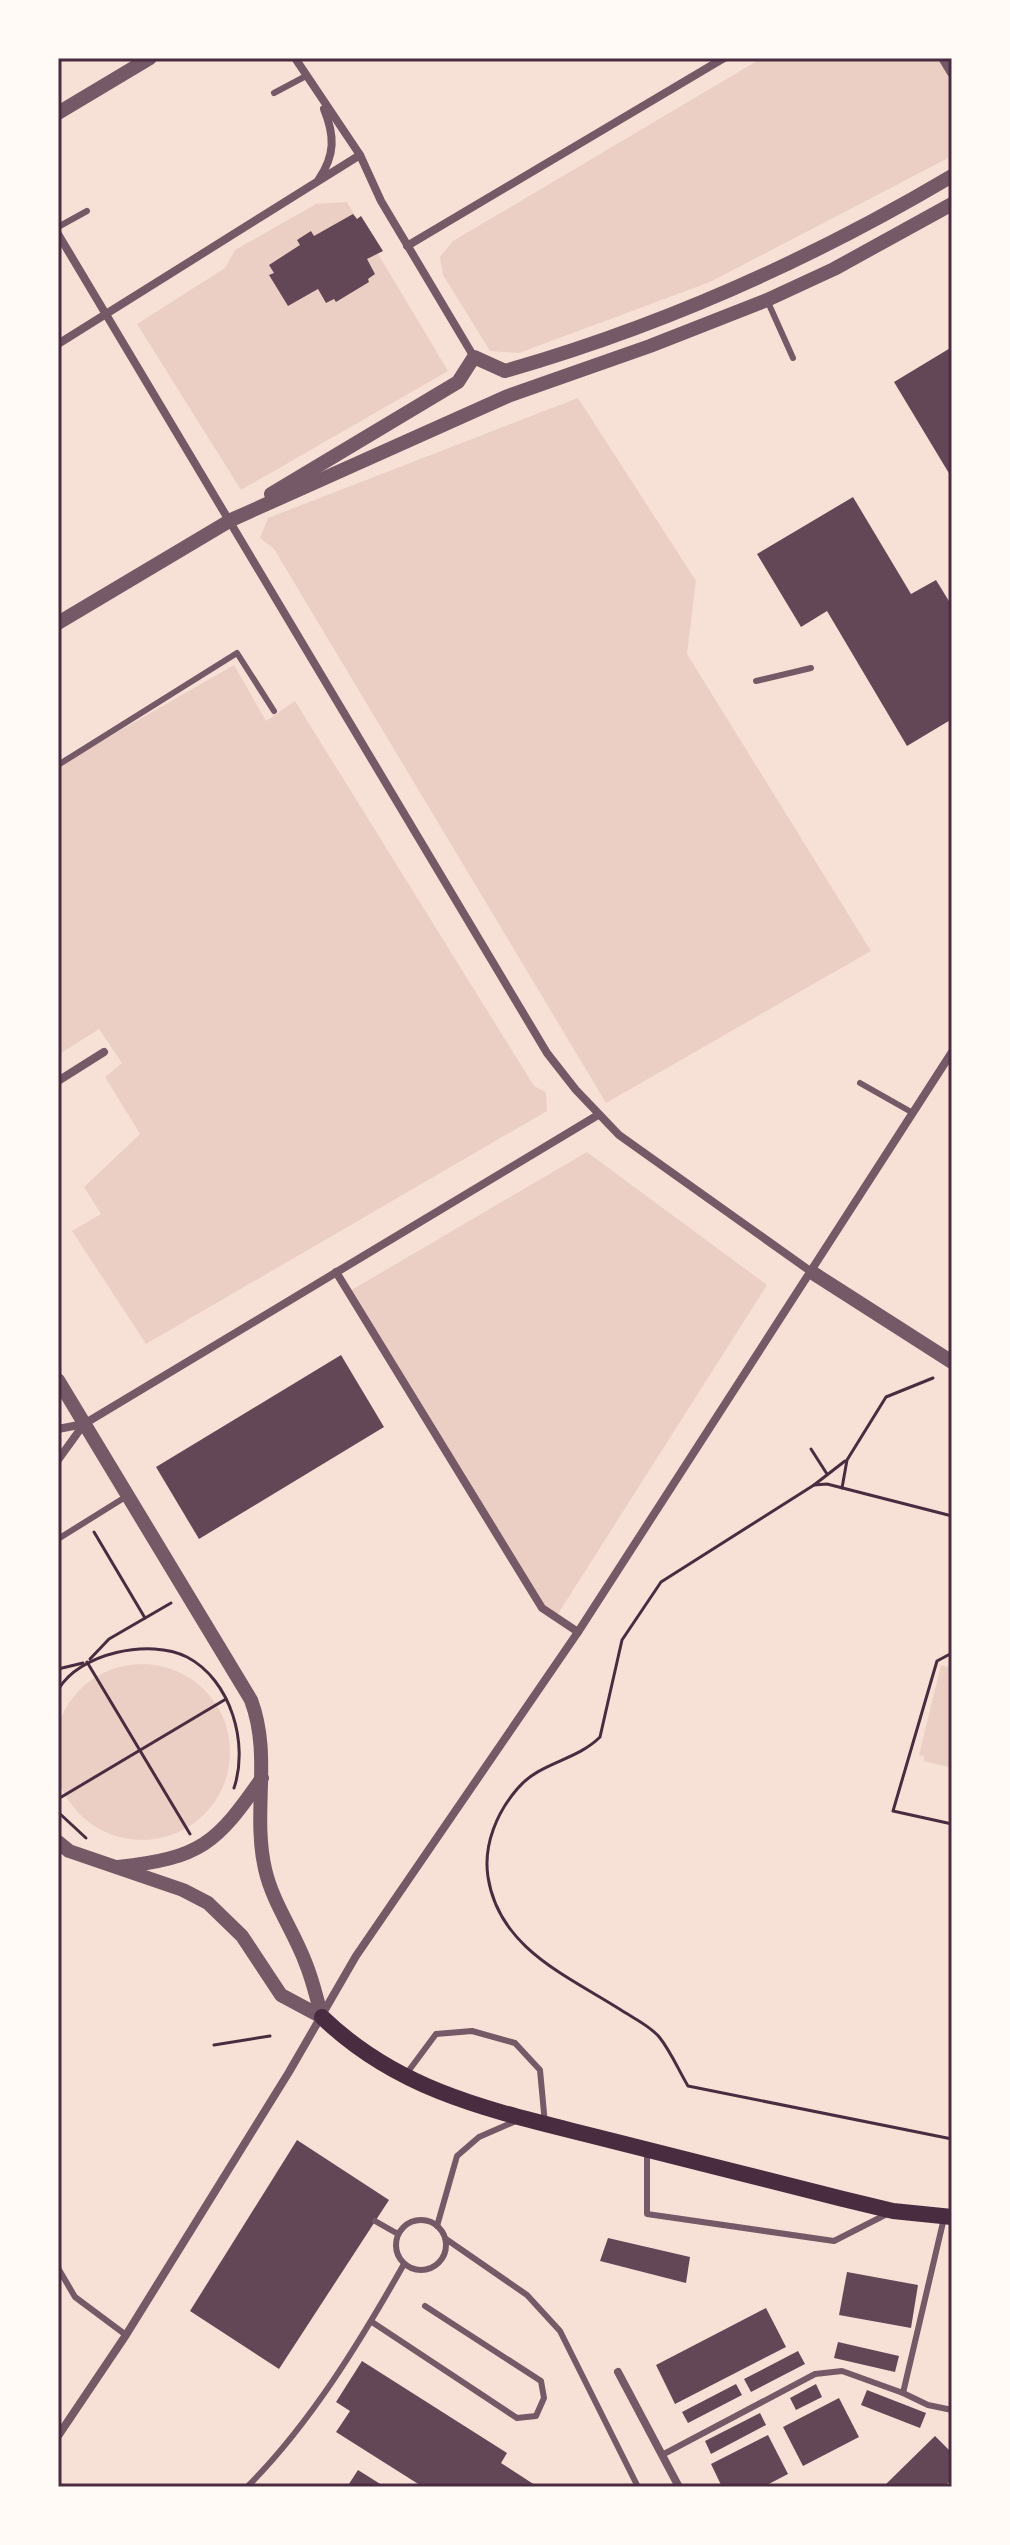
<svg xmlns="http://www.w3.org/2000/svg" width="1010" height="2545" viewBox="0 0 1010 2545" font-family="'Titillium Web',sans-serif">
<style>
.green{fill:#ebcfc5}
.building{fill:#644757}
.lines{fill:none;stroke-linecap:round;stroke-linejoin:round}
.path{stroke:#4a2c40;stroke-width:3}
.service{stroke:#755966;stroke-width:6}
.minor{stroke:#755966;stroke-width:8}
.tertiary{stroke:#755966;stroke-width:14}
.secondary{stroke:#4a2c40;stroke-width:16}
.neatline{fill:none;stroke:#4a2c40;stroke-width:3}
</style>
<rect width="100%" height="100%" fill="#f7e1d7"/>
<g class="green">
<polygon points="762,58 952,58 952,156 710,282 519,353 490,351 443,275 440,257 453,241"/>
<polygon points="347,202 448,371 241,490 137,324 225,268 235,250 316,204"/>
<polygon points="578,398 696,581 687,654 871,951 606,1103 274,549 260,538 268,518"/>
<polygon points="234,665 266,721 295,701 534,1086 546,1092 547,1111 146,1344 72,1231 101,1214 84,1187 140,1134 105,1077 122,1063 99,1029 58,1055 58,766"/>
<polygon points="587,1152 767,1285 556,1617 542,1608 348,1292"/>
<polygon points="950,1659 952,1660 952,1768 924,1761 924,1756 919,1755 941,1665 948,1667"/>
<circle cx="142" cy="1752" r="88"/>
</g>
<g class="building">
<polygon points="353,214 357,219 361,216 383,251 367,259 375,274 368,279 369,282 336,302 334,299 326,303 318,289 288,306 269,275 274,273 269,265 300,245 297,240 311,231 314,236"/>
<polygon points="952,347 952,474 950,475 894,382"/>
<polygon points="853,497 911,594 936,580 952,606 952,719 907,746 827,611 801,627 757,554"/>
<polygon points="341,1355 384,1427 199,1539 156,1467"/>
<polygon points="297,2140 389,2200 279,2369 190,2311"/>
<polygon points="608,2238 690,2257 686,2283 600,2261"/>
<polygon points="847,2272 918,2285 911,2328 839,2315"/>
<polygon points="766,2308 786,2347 675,2404 656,2365"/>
<polygon points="838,2342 899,2356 895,2372 834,2358"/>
<polygon points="798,2351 805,2364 751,2392 744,2379"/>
<polygon points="362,2361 507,2453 501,2463 538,2487 423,2487 336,2432 350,2411 336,2402"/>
<polygon points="736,2384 742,2395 688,2423 682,2412"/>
<polygon points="816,2384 822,2397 796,2410 790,2398"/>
<polygon points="867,2390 926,2413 920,2428 861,2405"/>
<polygon points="839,2398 859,2437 803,2466 783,2427"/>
<polygon points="760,2413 766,2425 711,2454 705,2441"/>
<polygon points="768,2435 788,2474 763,2487 722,2487 711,2464"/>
<polygon points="935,2436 952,2453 952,2479 944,2487 883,2487"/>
<polygon points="358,2470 385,2487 347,2487"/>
</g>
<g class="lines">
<g class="path">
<polyline points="811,1449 827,1474"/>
<polyline points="814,1485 845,1461"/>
<polyline points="842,1488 847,1460 886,1397 933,1378"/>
<path d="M 952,1516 L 827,1484 L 814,1485 L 661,1582 L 622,1640 L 600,1737 C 576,1761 540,1762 518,1788 C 497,1812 483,1845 488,1877 C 499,1948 566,1975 621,2010 C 633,2018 651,2026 660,2038 C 671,2052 679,2071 688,2086 L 952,2139"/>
<polyline points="94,1532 145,1618"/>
<polyline points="952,1653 937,1661 893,1811 952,1824"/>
<polyline points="90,1659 109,1639 171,1603"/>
<polyline points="87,1662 190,1834"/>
<polyline points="58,1669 83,1663"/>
<path d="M 58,1690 C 79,1653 150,1638 187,1657 C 231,1680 249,1744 234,1788"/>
<polyline points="58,1799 226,1699"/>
<polyline points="58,1812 86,1838"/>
<polyline points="214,2045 270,2036"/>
</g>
<g class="service">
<polyline points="274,93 306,76"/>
<polyline points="58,227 87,211"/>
<polyline points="767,300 793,358"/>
<polyline points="756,681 811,668"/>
<polyline points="58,765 237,653 274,711"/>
<polyline points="860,1083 913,1113"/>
<polyline points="58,1539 127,1496"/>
<polyline points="407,2073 436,2034 472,2031 515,2043 540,2070 545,2124"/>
<polyline points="647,2153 647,2214 834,2241 887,2214"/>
<circle cx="421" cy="2245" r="25"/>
<polyline points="375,2221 398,2234"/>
<polyline points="437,2226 457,2156 479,2137 518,2120"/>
<polyline points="446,2239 527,2295 560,2331 638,2487"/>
<polyline points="58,2268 75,2297 126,2335"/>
<polyline points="372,2322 517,2418 536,2416 544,2398 541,2381 425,2306"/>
<polyline points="903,2393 928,2405 952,2410"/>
<polyline points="662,2455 815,2374 842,2371 903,2393 944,2218"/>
<path d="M 247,2487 C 310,2424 360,2342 404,2264"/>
</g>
<g class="minor">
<polyline points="295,58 360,155 381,201 474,357"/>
<polyline points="942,58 951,73"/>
<path d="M 319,179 C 335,155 335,136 324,109"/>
<polyline points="58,234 547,1053 576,1090 619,1135 813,1273"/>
<polyline points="407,246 724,58"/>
<polyline points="58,344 360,155"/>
<polyline points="58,1081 104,1052"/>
<polyline points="336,1272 542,1608 578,1632"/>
<polyline points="58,1429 84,1424 598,1115"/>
<polyline points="58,1460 84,1424"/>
<polyline points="618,2372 679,2487"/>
<polyline points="58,2436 126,2335 289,2072 356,1956 578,1632 952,1052"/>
</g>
<g class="tertiary">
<polyline points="58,113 150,58"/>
<path d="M 271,494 L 458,382 L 474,357 L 505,371 C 662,326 812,259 952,176"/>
<polyline points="58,623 231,520 508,396 650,346 767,300 834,269 952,204"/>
<polyline points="813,1273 952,1362"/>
<path d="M 58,1380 L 251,1700 C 272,1756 252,1812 265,1869 C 273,1904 294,1931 306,1964 C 313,1981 317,2000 322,2017"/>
<polyline points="58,1842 69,1851 183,1890 208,1903 242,1936 281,1995 322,2017"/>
<path d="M 118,1867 C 201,1858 216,1844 262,1778"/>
</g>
<path class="secondary" d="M 322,2017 C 405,2097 505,2113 613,2141 C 690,2160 766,2180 843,2199 L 893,2211 L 952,2217"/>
</g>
<rect width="1010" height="2545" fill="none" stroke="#fffaf5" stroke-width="120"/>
<rect x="60" y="60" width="890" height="2425" class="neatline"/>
</svg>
